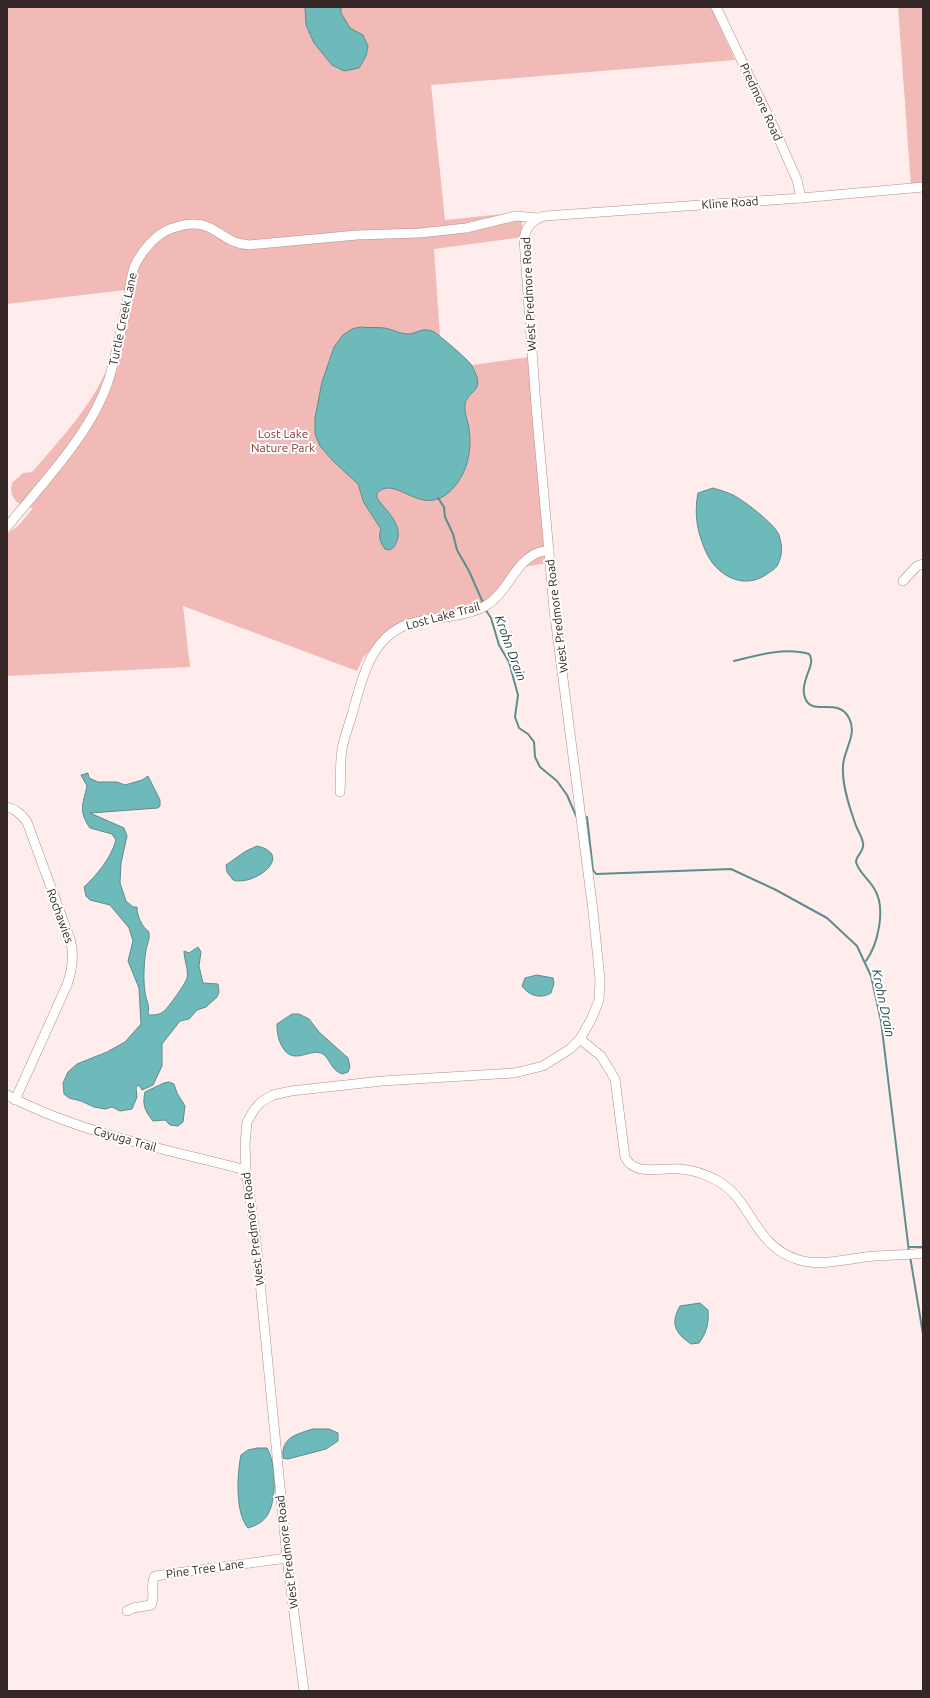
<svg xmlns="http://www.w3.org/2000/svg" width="930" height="1698" viewBox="0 0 930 1698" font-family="Ubuntu,sans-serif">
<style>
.green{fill:#f2bab7}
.water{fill:#6eb9ba;stroke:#5d8d8e}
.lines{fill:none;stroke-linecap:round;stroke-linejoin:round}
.stream{stroke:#5d8d8e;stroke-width:2}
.minor-casing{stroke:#b28e8c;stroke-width:10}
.minor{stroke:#fff;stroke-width:9}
.labels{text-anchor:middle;stroke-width:4;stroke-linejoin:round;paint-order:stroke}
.street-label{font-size:12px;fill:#362727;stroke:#fff}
.park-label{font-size:12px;fill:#823637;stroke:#fff}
.water-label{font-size:13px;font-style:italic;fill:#1a3f40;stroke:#fff}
</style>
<rect width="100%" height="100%" fill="#feedec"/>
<g class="green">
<path d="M 7,7 L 711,7 L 735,60 L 431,85 L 445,220 L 521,212 L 523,237 L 434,249 L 440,337 L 472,365 L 529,357 L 547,563 L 523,567 L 478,608 L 414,622 L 381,638 L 363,658 L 357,671 L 183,606 L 190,667 L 7,676 L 7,534 L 18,526 L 33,508 C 19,507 8,498 12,483 L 23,473 L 32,472 C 66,433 102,395 116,344 C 121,327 122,308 125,290 L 7,304 Z"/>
<polygon points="898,7 923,7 923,185 911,186"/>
</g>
<g class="water">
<polygon points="305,7 341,7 341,13 350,28 363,35 368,46 366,56 359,68 344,71 332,65 314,43 306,25"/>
<path d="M 360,327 C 368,328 376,327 384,328 C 392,329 400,334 408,334 C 417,334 422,326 434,332 C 439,335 470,361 472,366 C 474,369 475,373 477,377 C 481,393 467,391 465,405 C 464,413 468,421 469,429 C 473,453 465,482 444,496 C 417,513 395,475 377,493 L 377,498 C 386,511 403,524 397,541 C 395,546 393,549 389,550 L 385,549 C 380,542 378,537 381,529 L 364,503 L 358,484 L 333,461 L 320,446 L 315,434 L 315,418 L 322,382 L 334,347 L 343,335 L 352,329 Z"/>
<path d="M 713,488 C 719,490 727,492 733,495 C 743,500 775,524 779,535 C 782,545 783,554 778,564 C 777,568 771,571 767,574 C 744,591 716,575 706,552 C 697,532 694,514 698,493 Z"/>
<path d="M 88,773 L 89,778 L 98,782 L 117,782 L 125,785 L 142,780 L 148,776 L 160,800 L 160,806 L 158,808 L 90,813 L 124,828 L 127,836 L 121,863 L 120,883 L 126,901 L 133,907 L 137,907 C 137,916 142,927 149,932 C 150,940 147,944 146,950 C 144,963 143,979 145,992 C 146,1000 150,1005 148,1013 L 149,1015 C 154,1015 160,1015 164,1011 C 168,1008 186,983 187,978 C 189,971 184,959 184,951 L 189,953 L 198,947 L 201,952 L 199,966 L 203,983 L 218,984 L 219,992 L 217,997 L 206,1007 L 197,1010 L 189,1019 L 180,1021 L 162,1044 L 162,1066 L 153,1085 L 142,1090 L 139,1085 L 136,1087 L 137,1097 L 132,1109 L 120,1111 L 112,1107 L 105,1109 L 94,1107 L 81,1101 L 69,1098 L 64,1094 L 63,1083 L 68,1072 L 77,1064 L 107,1052 L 125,1042 L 141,1024 L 139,988 L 128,961 L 133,941 L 129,928 L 110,905 L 90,900 L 86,896 L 84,887 C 97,875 111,858 116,840 L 112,834 L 90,828 C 78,811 83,804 87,786 L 81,775 Z"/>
<path d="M 257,846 C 296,855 253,887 233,880 L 227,872 L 226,865 L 246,851 Z"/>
<path d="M 537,975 L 553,978 L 554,983 L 551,993 C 541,999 529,996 522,986 L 525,978 Z"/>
<path d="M 292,1014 L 299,1014 L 309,1019 L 319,1032 L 348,1058 L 350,1067 L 348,1072 L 342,1074 C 330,1069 331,1060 323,1054 C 311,1047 294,1066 283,1048 C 278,1040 277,1033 277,1024 Z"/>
<path d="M 169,1082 L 174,1084 L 177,1093 L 185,1106 L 183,1122 L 178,1126 L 170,1125 L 165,1120 L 153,1121 C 145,1111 142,1105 145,1092 L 164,1083 Z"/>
<path d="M 700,1303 L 708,1310 C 709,1323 707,1332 699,1343 L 691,1344 C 675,1333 670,1324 680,1306 Z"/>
<path d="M 313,1429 L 329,1429 L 338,1433 L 338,1441 L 326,1449 L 288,1459 L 283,1458 C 281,1437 297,1434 313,1429 Z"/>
<path d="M 257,1448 L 267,1448 C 276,1463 277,1498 268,1514 C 264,1522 255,1526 248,1528 C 235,1513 237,1474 241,1455 L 248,1450 Z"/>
</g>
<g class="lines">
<g class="stream">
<polyline points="438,498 444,507 445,517 453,534 457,550 469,571 484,605"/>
<polyline points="485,609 491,618 499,645 509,662 518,695 515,717 519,728 528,734 534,742 535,757 540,767 557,781 567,795 577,818"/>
<path d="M 734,661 C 757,655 786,647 809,654 C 817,663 801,679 804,694 C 809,720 837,695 849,718 C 858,735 843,750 843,767 C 842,785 849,806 855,823 C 857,830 862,836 863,843 C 865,851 856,855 856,862 C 859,873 869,879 875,890 C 886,909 878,944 866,961"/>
<polyline points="587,817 593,870 596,874 731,869 776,890 827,918 857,946 871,976 881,1021 909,1252"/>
<polyline points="909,1247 923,1247"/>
<polyline points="910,1256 923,1334"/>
</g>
<defs>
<g id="minor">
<polyline points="716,7 775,130 797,180 801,198"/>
<path d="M 7,527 C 44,481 96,429 111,372 C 118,347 123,323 128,298 C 130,288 131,275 135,265 C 142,251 156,234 170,229 C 215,212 216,243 249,245 L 357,235 L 420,233 L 466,228 L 516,216 L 538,218"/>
<polyline points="903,581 917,566 923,564"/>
<path d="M 340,792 C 341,781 340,770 341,759 C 341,745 347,731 351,718 C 361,684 368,640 406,625 C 431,616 461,619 485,606 C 507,594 513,565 535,554 C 539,552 545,551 549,550"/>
<path d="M 7,807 C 16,809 22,815 27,822 L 71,942 C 74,958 72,970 67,985 L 15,1100"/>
<path d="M 580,1039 L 601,1056 L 615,1079 L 625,1157 C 634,1177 662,1167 680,1169 C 693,1170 706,1174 718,1181 C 753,1201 753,1246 799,1260 C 822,1267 850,1258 874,1256 C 891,1255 907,1255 923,1253"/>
<path d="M 7,1095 C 81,1134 166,1149 246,1170"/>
<path d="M 127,1611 L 133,1608 L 151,1605 C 156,1596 149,1585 155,1576 L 287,1558"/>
<path d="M 304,1691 L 287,1558 L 256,1241 L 246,1170 L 245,1144 L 247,1122 L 254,1110 L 261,1102 L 273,1095 L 291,1091 L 382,1081 L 514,1073 L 543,1066 L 570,1049 L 580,1039 L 592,1018 L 599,1000 L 600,980 L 593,911 L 554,609 L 536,406 L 524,239 C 526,226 532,220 545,216 L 801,198 L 923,187"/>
</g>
</defs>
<use href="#minor" class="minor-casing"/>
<use href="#minor" class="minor"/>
</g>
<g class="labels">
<g class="street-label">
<text transform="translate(761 102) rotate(65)" y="4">Predmore Road</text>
<text transform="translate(730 203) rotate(-4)" y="4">Kline Road</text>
<text transform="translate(529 294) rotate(-93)" y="4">West Predmore Road</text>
<text transform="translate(123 319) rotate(-78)" y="4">Turtle Creek Lane</text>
<text transform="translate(443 616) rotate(-15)" y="4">Lost Lake Trail</text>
<text transform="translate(557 616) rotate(-97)" y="4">West Predmore Road</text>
<text transform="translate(60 916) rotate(70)" y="4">Rochawies</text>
<text transform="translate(125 1139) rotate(16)" y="4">Cayuga Trail</text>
<text transform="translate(253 1229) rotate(-97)" y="4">West Predmore Road</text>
<text transform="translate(287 1552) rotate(-97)" y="4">West Predmore Road</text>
<text transform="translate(205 1569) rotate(-8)" y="4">Pine Tree Lane</text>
</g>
<g class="park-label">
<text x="283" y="438">Lost Lake<tspan x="283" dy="14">Nature Park</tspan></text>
</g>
<g class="water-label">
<text transform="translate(511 648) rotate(70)" y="5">Krohn Drain</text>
<text transform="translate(884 1003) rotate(78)" y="5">Krohn Drain</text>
</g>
</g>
<rect width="930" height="1698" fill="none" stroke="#362727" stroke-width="16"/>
</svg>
